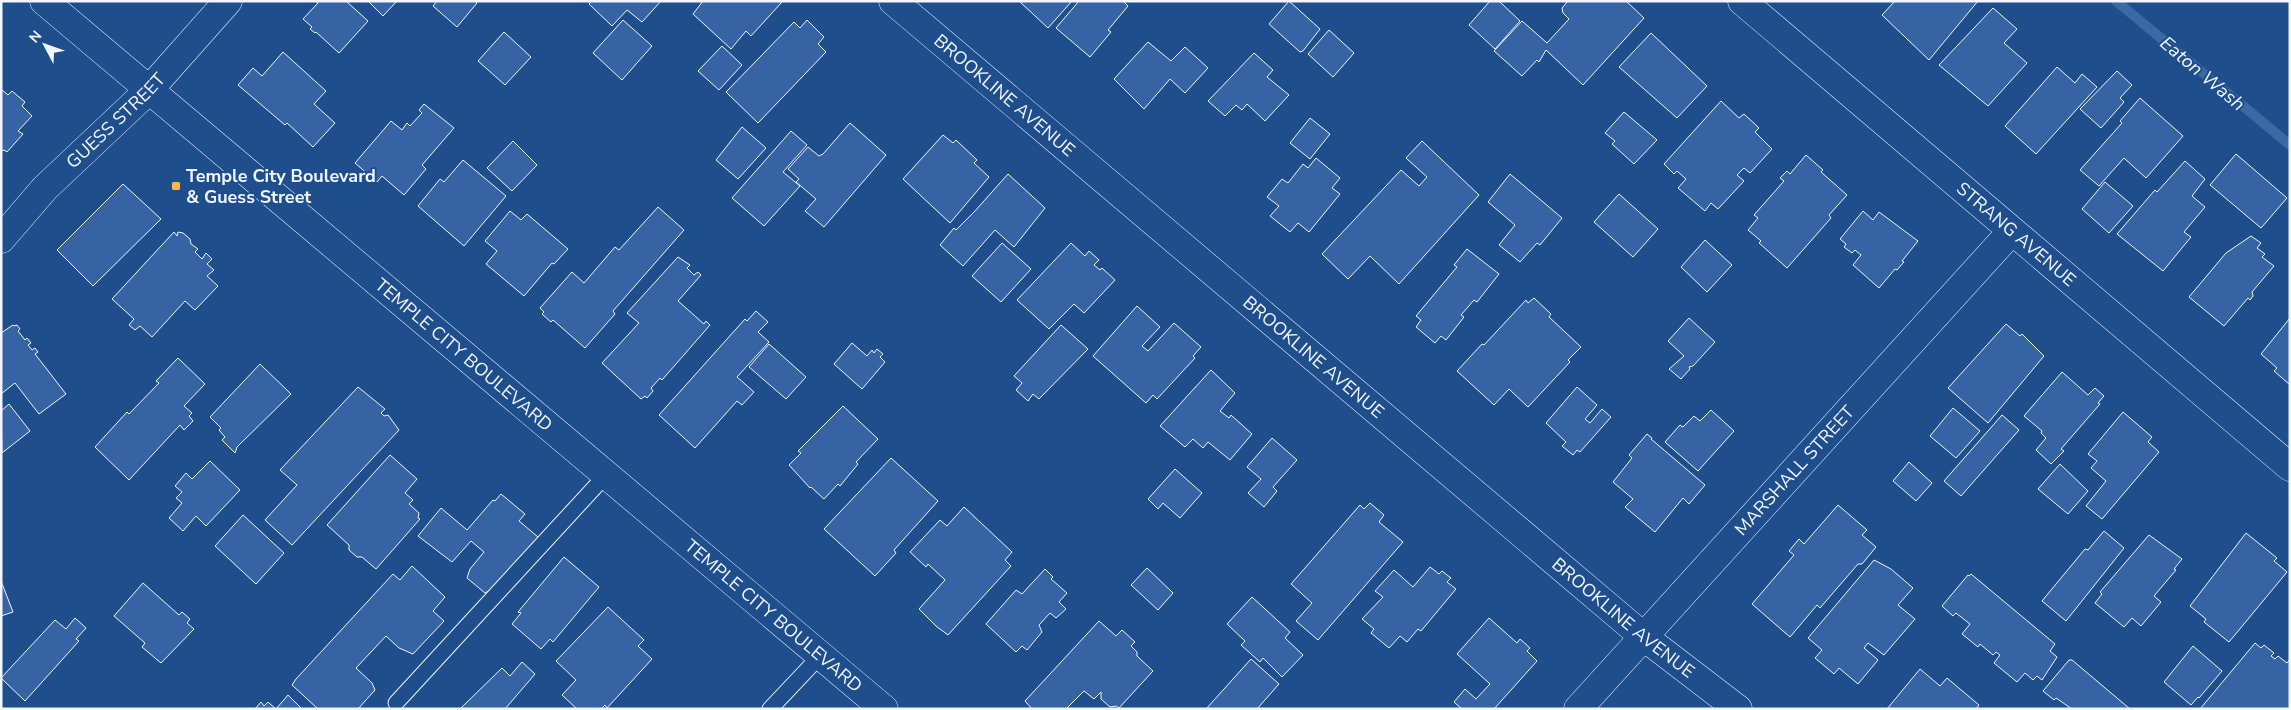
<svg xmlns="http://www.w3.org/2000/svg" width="2291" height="710" viewBox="0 0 2291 710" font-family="'Nunito Sans',sans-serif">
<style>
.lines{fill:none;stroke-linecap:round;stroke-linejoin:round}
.stream{stroke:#3b69a3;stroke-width:10}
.building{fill:#3563a3;stroke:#f2f6ff}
.lane-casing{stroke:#f2f6ff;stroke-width:17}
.street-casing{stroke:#f2f6ff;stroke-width:29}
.secondary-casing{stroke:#f2f6ff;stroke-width:29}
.lane{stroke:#1f4e8c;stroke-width:15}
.street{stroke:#1f4e8c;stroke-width:28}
.secondary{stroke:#1f4e8c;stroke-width:28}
.poi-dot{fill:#ffb74d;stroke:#1f4e8c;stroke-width:2}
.labels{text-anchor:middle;stroke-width:4;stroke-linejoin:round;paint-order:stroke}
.street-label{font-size:18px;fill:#f2f6ff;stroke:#1f4e8c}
.poi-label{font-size:18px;font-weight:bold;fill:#f2f6ff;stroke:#1f4e8c;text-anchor:start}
.water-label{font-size:19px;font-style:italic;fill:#f2f6ff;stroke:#1f4e8c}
</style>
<rect width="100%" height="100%" fill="#1f4e8c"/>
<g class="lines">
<polyline class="stream" points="2116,1 2290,145"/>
</g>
<g class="building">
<polygon points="315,1 346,1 368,21 339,53 316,32 315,33 310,29 312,27 303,19 318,3"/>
<polygon points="368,1 397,1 383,16"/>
<polygon points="437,1 475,1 477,3 457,27 433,6"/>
<polygon points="591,1 661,1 642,22 627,10 612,26 589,4"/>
<polygon points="703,1 781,1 782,2 751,36 746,31 731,49 693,14"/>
<polygon points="1019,1 1072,1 1048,28"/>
<polygon points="1079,1 1123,1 1128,6 1108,30 1111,32 1090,57 1056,28"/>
<polygon points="1289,1 1320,29 1303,51 1300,52 1269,24"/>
<polygon points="1490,1 1499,1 1520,21 1495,49 1469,25"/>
<polygon points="1568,1 1626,1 1644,18 1583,85 1546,50 1539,62 1537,60 1522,76 1494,51 1522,21 1547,43 1569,19 1563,13 1562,8"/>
<polygon points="1895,1 1978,1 1929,60 1882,15"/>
<polygon points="1993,8 2017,29 2004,43 2027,63 1988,106 1939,65"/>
<polygon points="623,20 652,46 622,80 593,53"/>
<polygon points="807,20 824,37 818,44 826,52 758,123 726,92 794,22 800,28"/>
<polygon points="1329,30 1354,53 1333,77 1308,54"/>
<polygon points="504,32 531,57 505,85 478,61"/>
<polygon points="1651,33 1707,86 1677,118 1619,67"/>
<polygon points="1148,42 1171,61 1185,47 1208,68 1185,93 1170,79 1144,109 1114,79"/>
<polygon points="722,46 742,65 719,90 698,71"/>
<polygon points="283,52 326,91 314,104 335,123 313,147 287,123 285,125 238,85 253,68 262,76"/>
<polygon points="1254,53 1273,70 1267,77 1289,95 1265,121 1247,104 1242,110 1236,105 1225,116 1208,101"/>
<polygon points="2057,67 2075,83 2082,74 2097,87 2036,154 2005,126"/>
<polygon points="2117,71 2132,85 2120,98 2124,102 2101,128 2080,109"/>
<polygon points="1,89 8,95 12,91 25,102 22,106 32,116 18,131 23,134 7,152 4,150 1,151"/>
<polygon points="2140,98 2183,136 2146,178 2124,158 2099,186 2080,170 2122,123 2120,121"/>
<polygon points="1721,101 1739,118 1744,114 1759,128 1755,132 1772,149 1750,173 1744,168 1737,175 1744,181 1718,209 1711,203 1705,211 1678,188 1686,179 1677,171 1674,174 1664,164"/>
<polygon points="424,104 454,128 422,165 426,169 404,195 382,176 377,182 355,163 391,121 402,130 407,123 410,126 422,113 419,110"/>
<polygon points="1624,112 1657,140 1634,164 1612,144 1615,141 1605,133"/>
<polygon points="1310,118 1330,134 1310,159 1290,143"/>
<polygon points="850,123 886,155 824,227 805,211 816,199 796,182 799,179 788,169 808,147 819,156 823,154"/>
<polygon points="742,127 766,148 738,179 716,160"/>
<polygon points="791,131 807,145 783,172 800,186 764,226 732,198"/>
<polygon points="943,135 953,143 956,140 977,160 974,163 989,177 950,223 903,179"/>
<polygon points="513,141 537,165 512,191 487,168"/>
<polygon points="1422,141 1479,195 1399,284 1370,256 1348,279 1322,254 1401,170 1419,186 1427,177 1406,158"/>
<polygon points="2236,154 2287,198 2261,228 2210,185"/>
<polygon points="1806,155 1823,170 1821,172 1847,195 1829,215 1831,218 1787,268 1759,243 1761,241 1748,230 1758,218 1754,215 1784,181 1780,178 1787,171 1790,174"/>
<polygon points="1316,158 1340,178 1332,188 1340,194 1309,232 1298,223 1290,232 1270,216 1279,206 1267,197 1282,179 1288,183 1303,164 1308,168"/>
<polygon points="463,160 506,196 464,246 418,206 440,179 444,182"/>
<polygon points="2185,161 2205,179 2192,196 2205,207 2184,232 2191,237 2163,271 2117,234 2155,190 2157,192"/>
<polygon points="1008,174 1045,208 1014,247 995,230 963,266 940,245 954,228 956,230 975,211"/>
<polygon points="1510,174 1562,218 1540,245 1537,243 1520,262 1499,245 1515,225 1488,202"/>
<polygon points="2105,182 2133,206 2109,233 2082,209"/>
<polygon points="123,184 161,219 93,286 57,250"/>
<polygon points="1619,194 1658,229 1633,257 1594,222"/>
<polygon points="658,207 684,230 613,311 615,314 585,348 553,320 551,322 542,314 544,312 540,308 572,272 584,283 615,247 619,250"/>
<polygon points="510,211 521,220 527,214 568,249 554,264 552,263 524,296 486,264 497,251 485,241"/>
<polygon points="1863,211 1873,220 1879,212 1918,241 1902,261 1904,262 1897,270 1895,269 1879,288 1853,265 1861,255 1855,250 1852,253 1844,247 1846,244 1840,239"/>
<polygon points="174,232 177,236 178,232 183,233 190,239 191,244 198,249 195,252 202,259 206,253 212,259 207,264 214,270 207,276 218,286 195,310 185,301 152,337 140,326 135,330 129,325 134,319 112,299"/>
<polygon points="2251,236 2261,243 2257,248 2265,254 2262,257 2274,266 2252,292 2253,296 2250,300 2248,298 2224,326 2189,297 2226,253"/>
<polygon points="1705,240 1732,265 1707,292 1681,267"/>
<polygon points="1002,243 1031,269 1001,302 972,276"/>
<polygon points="1071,243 1085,256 1089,251 1099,260 1094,265 1100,270 1102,268 1115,280 1084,313 1074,304 1049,329 1017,300"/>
<polygon points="1467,249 1499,274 1477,302 1474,300 1461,315 1464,317 1446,340 1441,336 1435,343 1416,327 1421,320 1416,316 1457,267 1454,265"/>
<polygon points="678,257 690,265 687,268 694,275 698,272 701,275 678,301 704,324 706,321 710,325 662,380 660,378 651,388 653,391 647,398 645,396 641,399 602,363 639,323 627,313"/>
<polygon points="1534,298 1551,314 1549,317 1581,347 1568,360 1570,362 1528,407 1509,389 1494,405 1457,371 1482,344 1484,345 1526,300 1528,303"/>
<polygon points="1137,306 1160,327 1142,346 1148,351 1174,323 1201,347 1193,356 1195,358 1157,399 1153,395 1146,403 1093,356"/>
<polygon points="756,311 768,322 758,332 769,342 737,377 754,392 742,405 737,401 695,448 659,415 745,319 747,321"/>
<polygon points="1689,318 1715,342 1693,366 1689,367 1690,369 1681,379 1669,369 1684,356 1668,341"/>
<polygon points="2290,318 2290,383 2289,384 2274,371 2277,368 2261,354"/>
<polygon points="2006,324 2020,336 2022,334 2044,356 1988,423 1948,388"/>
<polygon points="13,325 14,326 17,325 20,329 18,331 25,340 27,338 31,343 28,345 32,350 35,348 38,352 35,354 66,394 39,414 15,383 1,394 1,333"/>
<polygon points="1061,325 1088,349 1039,399 1033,394 1028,401 1016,390 1022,383 1014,376"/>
<polygon points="852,343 867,356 872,350 874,353 877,349 883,354 880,357 885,362 862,389 834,364"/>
<polygon points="769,344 806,377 786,399 749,367"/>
<polygon points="178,358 205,384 184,406 192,413 189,416 193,421 184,430 180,425 129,480 95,447 127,412 129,414 159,383 156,381"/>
<polygon points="260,364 291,394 237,447 235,453 222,440 225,437 219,430 221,428 210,417"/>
<polygon points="1211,370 1235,393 1220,411 1229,418 1231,415 1252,434 1230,460 1208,442 1203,448 1193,439 1185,447 1160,426"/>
<polygon points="2062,372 2088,395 2095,388 2104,396 2098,403 2100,404 2061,449 2064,451 2051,464 2036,450 2046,438 2041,433 2042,431 2024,416"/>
<polygon points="358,387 385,409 381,413 384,416 388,415 399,430 292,545 265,520 297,485 280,470"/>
<polygon points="1577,387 1597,405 1585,419 1590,423 1602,409 1611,417 1580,452 1577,450 1573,455 1562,446 1566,442 1546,423"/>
<polygon points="9,404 30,431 2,453 1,411"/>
<polygon points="843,406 878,439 856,462 858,464 840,486 838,484 824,499 811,487 810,488 789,465 801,453 798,451"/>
<polygon points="1953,408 1980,431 1956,458 1930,436"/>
<polygon points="1711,410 1734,431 1698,471 1665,442 1680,425 1683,427 1694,416 1700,421"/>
<polygon points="2123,412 2152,437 2148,442 2159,452 2102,519 2086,506 2106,481 2091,468 2097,461 2088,454"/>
<polygon points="2002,415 2019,430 1961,496 1944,481"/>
<polygon points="1647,434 1652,438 1651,439 1705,485 1689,504 1683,498 1655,532 1625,507 1633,499 1613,482 1632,458 1629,455"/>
<polygon points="1272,438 1297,460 1273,487 1277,491 1264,507 1248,493 1261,479 1247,467"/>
<polygon points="390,455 417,479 405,493 413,500 409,504 419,513 418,518 420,519 376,569 362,557 357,557 349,550 349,545 327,525"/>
<polygon points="891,458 938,501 894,550 896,553 875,576 824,529"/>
<polygon points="210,461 240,490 206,526 196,516 183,531 169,518 182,503 176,498 182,492 175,486 186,473 192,479"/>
<polygon points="1909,462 1932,483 1916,501 1893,481"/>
<polygon points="2060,464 2088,491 2068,514 2038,489"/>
<polygon points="1175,469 1202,493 1180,518 1163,503 1158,509 1148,499"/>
<polygon points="501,494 525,514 519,521 538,537 494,588 485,593 467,578 470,569 484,552 471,541 452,562 418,536 441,508 467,530 493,500 495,501"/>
<polygon points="1370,503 1384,515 1379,522 1403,542 1318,640 1296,621 1312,603 1291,584 1360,505 1364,509"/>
<polygon points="1838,505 1867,530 1862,535 1876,547 1862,564 1858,564 1820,608 1817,605 1790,637 1752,604 1794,555 1789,551 1799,539 1804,544"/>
<polygon points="964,507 1012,552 1005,560 1011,566 948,635 936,626 919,609 945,580 928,564 926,567 910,552 940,520 947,526"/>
<polygon points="243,515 284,553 256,584 215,546"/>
<polygon points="2104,531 2124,548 2066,621 2042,601 2085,549 2088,550"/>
<polygon points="2246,533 2277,558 2274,561 2287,572 2229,642 2204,622 2206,619 2190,606"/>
<polygon points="2149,535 2182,559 2174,569 2176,570 2154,596 2161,602 2141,626 2132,618 2124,627 2095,603 2102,594 2100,592"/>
<polygon points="564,557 599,587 553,642 550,639 541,649 512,624 521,613 518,612"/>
<polygon points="1874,560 1891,569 1913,588 1898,605 1915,619 1884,655 1868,643 1864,648 1878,660 1858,684 1839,668 1834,674 1815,658 1822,650 1808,638"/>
<polygon points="412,566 445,597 433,611 444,621 413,654 399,648 386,636 356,668 372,683 375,690 358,709 318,709 292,685 296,679 393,574 400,580"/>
<polygon points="1430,567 1439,574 1442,571 1451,578 1447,582 1456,589 1421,631 1418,629 1407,642 1400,636 1389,648 1371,633 1374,629 1362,619 1383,597 1375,591 1394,570 1413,587"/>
<polygon points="1147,568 1173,593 1158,610 1131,585"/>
<polygon points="1045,569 1053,577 1051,579 1067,593 1059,602 1066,609 1056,618 1050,613 1039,625 1042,632 1027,650 1022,646 1016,652 986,624 1016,590 1022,594"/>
<polygon points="1971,574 2055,644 2050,651 2057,657 2042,680 2037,676 2033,680 2025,673 2017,682 1994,663 2000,655 1996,652 1993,655 1980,644 1978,647 1962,634 1970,624 1956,613 1953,616 1942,606 1968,575 1969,576"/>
<polygon points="1,581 13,612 1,616"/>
<polygon points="143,583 179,615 182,612 190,619 187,623 194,629 161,663 142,647 145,643 114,616"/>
<polygon points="1252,597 1290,632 1285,638 1303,655 1282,677 1263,658 1260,662 1241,645 1245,641 1227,624"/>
<polygon points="608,607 644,640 638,646 652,659 607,708 605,705 601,709 577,709 562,695 576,680 556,661"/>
<polygon points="75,618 86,628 76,639 79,641 25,701 1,678 55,620 66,629"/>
<polygon points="1489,618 1517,643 1520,639 1530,648 1527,651 1537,661 1494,709 1462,709 1454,702 1465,689 1476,699 1490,684 1457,654"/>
<polygon points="1099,621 1116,636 1122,630 1135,642 1131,646 1137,652 1137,656 1153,671 1119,708 1116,706 1110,707 1101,699 1101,692 1094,699 1084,691 1066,709 1032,709 1025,701"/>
<polygon points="2255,643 2261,648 2264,645 2274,653 2271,656 2275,659 2278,656 2287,663 2290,659 2290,709 2200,709"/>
<polygon points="2193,646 2222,671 2199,698 2198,697 2191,705 2164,682"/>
<polygon points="1251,659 1279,684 1257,709 1206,709"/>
<polygon points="2069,660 2072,660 2130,709 2072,709 2056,698 2054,700 2043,691"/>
<polygon points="522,662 535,674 505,709 460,709 502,668 510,676"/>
<polygon points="1920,669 1940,686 1947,678 1979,705 1976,709 1887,709"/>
<polygon points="288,695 302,709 276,709"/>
<polygon points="261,702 264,706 268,702 276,709 255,709"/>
</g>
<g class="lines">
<defs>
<g id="lane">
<polyline points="396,703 606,475"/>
<polyline points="770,709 821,655"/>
</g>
<g id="street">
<path id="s1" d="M 893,1 L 1644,637 L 1738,709"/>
<path id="s2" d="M 1742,1 L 2290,467"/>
<path id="s3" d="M 1,239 L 45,188 L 149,90 L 228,1"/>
<path id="s4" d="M 1578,709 L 2011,232"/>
</g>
<g id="secondary">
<path id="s5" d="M 44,1 L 884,709"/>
</g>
</defs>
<use href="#lane" class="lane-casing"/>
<use href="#street" class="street-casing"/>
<use href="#secondary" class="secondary-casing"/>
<use href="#lane" class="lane"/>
<use href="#street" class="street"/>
<use href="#secondary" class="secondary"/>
</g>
<rect class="poi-dot" x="171" y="181" width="10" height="10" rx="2.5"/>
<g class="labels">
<g class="street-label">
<text dy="6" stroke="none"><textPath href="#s1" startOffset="146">BROOKLINE AVENUE</textPath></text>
<text dy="6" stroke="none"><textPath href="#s3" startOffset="165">GUESS STREET</textPath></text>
<text dy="6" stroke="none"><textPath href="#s2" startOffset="360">STRANG AVENUE</textPath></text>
<text dy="6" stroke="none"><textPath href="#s5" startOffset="549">TEMPLE CITY BOULEVARD</textPath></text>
<text dy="6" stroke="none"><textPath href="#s1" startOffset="551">BROOKLINE AVENUE</textPath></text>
<text dy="6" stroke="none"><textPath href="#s4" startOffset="322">MARSHALL STREET</textPath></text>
<text dy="6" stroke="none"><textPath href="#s5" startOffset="954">TEMPLE CITY BOULEVARD</textPath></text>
<text dy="6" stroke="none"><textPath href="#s1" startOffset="956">BROOKLINE AVENUE</textPath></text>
</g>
<g class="poi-label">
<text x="186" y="182">Temple City Boulevard<tspan x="186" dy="21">&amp; Guess Street</tspan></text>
</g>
<g class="water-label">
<text transform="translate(2203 73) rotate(40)" y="7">Eaton Wash</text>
</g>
</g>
<rect width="2291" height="710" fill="none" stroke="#f2f6ff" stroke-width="5"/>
<g transform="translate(45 45) rotate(311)" stroke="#1f4e8c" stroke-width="4" paint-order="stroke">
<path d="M0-4L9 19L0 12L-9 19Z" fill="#f2f6ff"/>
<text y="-8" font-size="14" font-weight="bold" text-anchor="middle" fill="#f2f6ff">N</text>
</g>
</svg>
